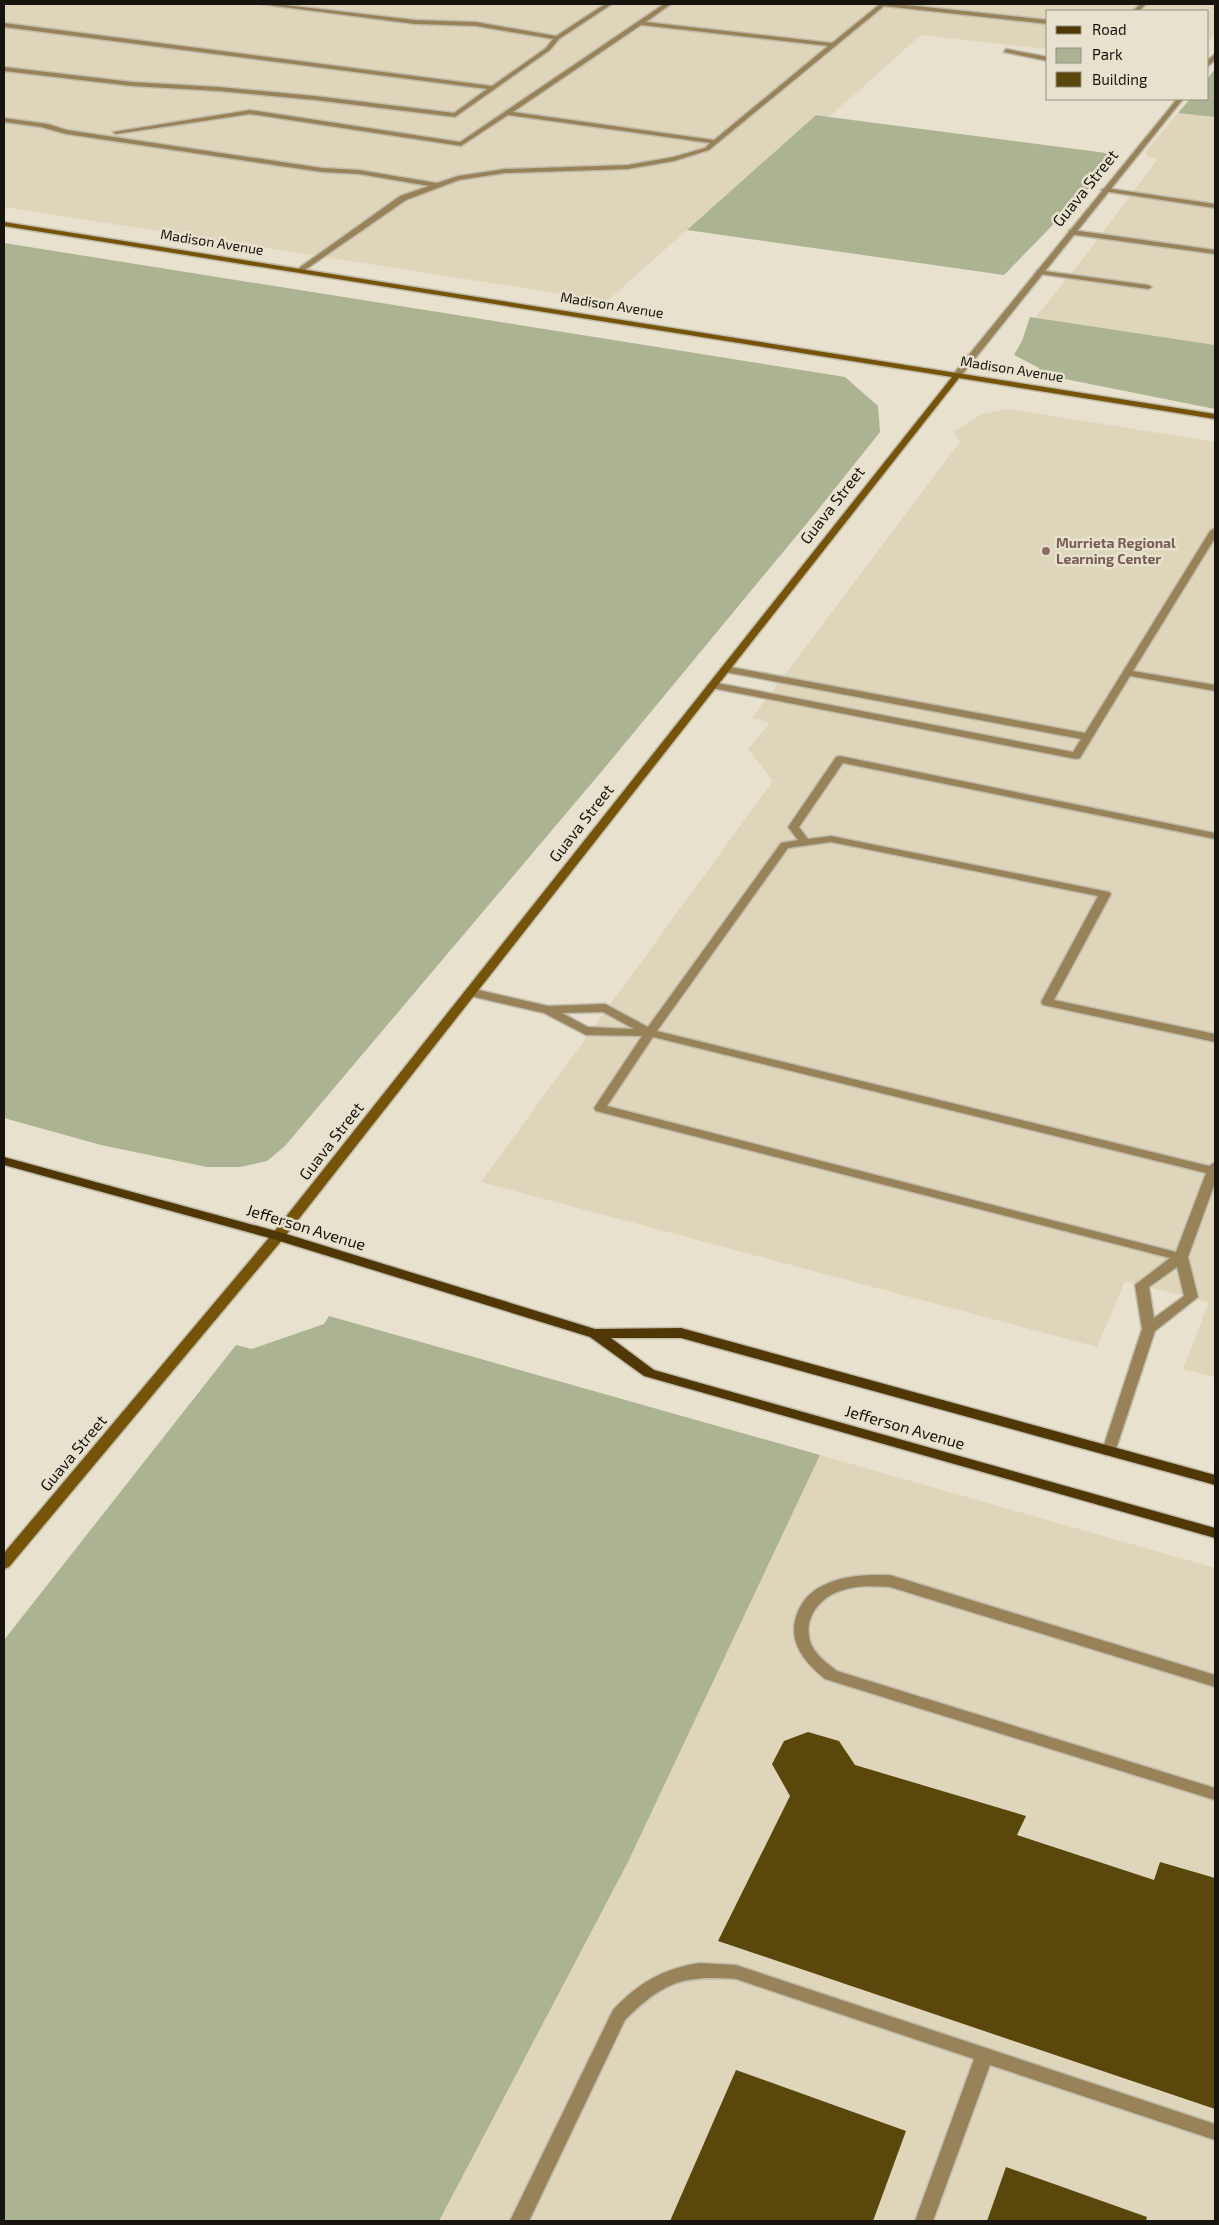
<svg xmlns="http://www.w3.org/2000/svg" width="1219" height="2225" viewBox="0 0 1219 2225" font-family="'Exo 2',sans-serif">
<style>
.built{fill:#ded5bb}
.green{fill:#abb392}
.building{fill:#59470c}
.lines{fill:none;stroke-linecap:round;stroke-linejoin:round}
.lane-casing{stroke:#c2bcab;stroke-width:3}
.street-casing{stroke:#c2bcab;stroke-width:3}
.secondary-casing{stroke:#c2bcab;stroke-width:3}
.primary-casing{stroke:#c2bcab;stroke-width:3}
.lane{fill:#98825a;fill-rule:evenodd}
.street{fill:#98825a;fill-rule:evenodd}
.secondary{fill:#755409;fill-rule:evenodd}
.primary{fill:#4f3806;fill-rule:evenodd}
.education-dot{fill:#8d6e63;stroke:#e7e1ce;stroke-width:2}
.labels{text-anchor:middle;stroke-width:5;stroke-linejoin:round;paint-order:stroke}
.far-street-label{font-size:14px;fill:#17140e;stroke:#e7e1ce}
.far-education-label{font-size:14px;font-weight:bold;fill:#785e54;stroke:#e7e1ce;text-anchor:start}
.street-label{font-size:16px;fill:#17140e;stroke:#e7e1ce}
</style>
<rect width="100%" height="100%" fill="#e7e1ce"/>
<g class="built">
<polygon points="4,4 1215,4 1215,34 1208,43 1208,11 1048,11 1048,49 921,35 829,117 816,115 607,301 4,207"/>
<polygon points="1178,113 1215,117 1215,345 1035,318 1082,260 1157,160 1146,155 1146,151"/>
<polygon points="1010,409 1215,442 1215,1377 1183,1369 1209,1302 1125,1281 1097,1347 481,1182 773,781 748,749 770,723 752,718 960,442 954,432 982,414"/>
<polygon points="820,1455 1215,1568 1215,2221 439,2221 628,1862"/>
</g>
<g class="green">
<polygon points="1215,69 1215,117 1178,113 1190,99 1208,99 1208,78"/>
<polygon points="816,115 829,117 1121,155 1004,275 687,230"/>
<polygon points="4,243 845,377 878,406 880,432 817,511 607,765 285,1146 267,1161 240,1167 207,1167 101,1145 4,1118"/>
<polygon points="1030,317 1215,345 1215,409 1035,373 1039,368 1014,355 1022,341"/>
<polygon points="329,1316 820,1455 628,1862 439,2221 4,2221 4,1640 236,1345 252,1349 324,1324"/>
</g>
<g class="building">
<polygon points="808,1732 839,1741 855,1765 1026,1816 1017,1835 1154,1880 1160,1862 1215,1878 1215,2109 718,1941 790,1796 772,1764 784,1741"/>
<polygon points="736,2070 906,2131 873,2221 670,2221"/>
<polygon points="1006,2167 1147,2217 1146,2221 987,2221"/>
</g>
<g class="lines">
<defs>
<g id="lane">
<polygon points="260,4 276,4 415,20 476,22 556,36 605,4 612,4 559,39 550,50 455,117 315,100 219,91 132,86 4,71 4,67 132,82 219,87 315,96 454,113 487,89 4,27 4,23 492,86 546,48 553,39 476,26 415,24"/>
<path d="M 664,4 L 671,4 L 646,22 L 832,43 L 880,4 L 897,4 L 1048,20 L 1048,24 L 884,6 L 709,150 L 674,161 L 628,169 L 505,173 L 459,180 L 406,200 L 302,272 L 299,272 L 299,268 L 400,196 L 429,186 L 359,174 L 322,172 L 66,134 L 41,127 L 4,122 L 4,118 L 48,124 L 67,130 L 322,168 L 359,170 L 437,183 L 458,176 L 505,169 L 628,165 L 673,157 L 705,148 L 710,143 L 508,115 L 461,146 L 250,114 L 116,134 L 113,132 L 250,110 L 460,142 ZM 641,25 L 828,46 L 714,140 L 513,112 Z"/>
<polygon points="1140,4 1146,4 1139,11 1133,11"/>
<polygon points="1105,188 1215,204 1215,208 1103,191 1101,190"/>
<polygon points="1072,230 1215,250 1215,254 1069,234 1069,230"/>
<polygon points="1037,270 1148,285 1152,287 1148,289 1040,274 1037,274"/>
<polygon points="1215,528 1215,538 1133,671 1215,685 1215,691 1130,676 1080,758 1076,759 712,688 707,685 712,682 1073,752 1081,739 725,672 720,669 725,666 1085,733 1210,531"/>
<path d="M 840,756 L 1215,833 L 1215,839 L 843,763 L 799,827 L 808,839 L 831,836 L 1109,892 L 1111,894 L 1054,1000 L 1215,1034 L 1215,1042 L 1043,1005 L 1041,1002 L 1098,896 L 831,842 L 788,848 L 657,1031 L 1209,1166 L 1215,1162 L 1215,1183 L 1188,1257 L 1198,1297 L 1155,1331 L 1114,1455 L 1104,1455 L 1102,1451 L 1142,1329 L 1135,1285 L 1170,1258 L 596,1111 L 594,1108 L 642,1036 L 586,1035 L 544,1013 L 466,995 L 464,992 L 470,988 L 548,1006 L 605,1004 L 648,1027 L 781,843 L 798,840 L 788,827 L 836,757 ZM 603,1012 L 634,1029 L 588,1027 L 562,1013 ZM 653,1037 L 1206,1173 L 1176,1252 L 607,1106 ZM 1177,1267 L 1184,1296 L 1154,1318 L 1149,1287 Z"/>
<path d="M 878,1575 L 890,1575 L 1215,1675 L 1215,1687 L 890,1587 C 873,1586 856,1585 840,1591 C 818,1598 801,1622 812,1646 C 817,1656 828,1664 837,1671 L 1215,1788 L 1215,1800 L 825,1679 C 803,1661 786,1640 798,1611 C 803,1600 811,1591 822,1586 C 839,1577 859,1575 878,1575 Z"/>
<path d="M 700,1963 L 736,1965 L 1215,2124 L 1215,2140 L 990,2065 L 933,2221 L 915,2221 L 974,2059 L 736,1979 C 683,1975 663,1982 625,2020 L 529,2221 L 510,2221 L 613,2010 C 638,1983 664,1968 700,1963 Z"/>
</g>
<g id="street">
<polygon points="1006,49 1048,57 1048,61 1004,52"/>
<polygon points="1215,54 1215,60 1208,66 1208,60"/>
<polygon points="1177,99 1183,99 961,376 955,376 955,372"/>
</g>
<polygon id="secondary" points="4,222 1215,414 1215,419 959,378 283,1239 9,1567 4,1569 4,1553 273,1233 952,377 4,226"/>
<polygon id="primary" points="4,1157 283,1233 595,1329 681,1328 1215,1475 1215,1485 681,1338 611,1338 654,1370 1215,1528 1215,1538 644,1376 590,1337 273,1239 4,1165"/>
</defs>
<use href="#lane" class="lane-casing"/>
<use href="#street" class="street-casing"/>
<use href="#secondary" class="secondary-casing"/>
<use href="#primary" class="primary-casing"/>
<use href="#lane" class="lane"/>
<use href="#street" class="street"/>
<use href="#secondary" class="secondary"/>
<use href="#primary" class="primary"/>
</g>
<circle class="education-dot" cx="1046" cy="551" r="5"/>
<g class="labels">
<g class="far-street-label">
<text transform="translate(212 242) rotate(9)" y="5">Madison Avenue</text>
<text transform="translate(612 305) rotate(9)" y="5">Madison Avenue</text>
<text transform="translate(1012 369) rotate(9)" y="5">Madison Avenue</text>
</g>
<g class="far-education-label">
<text x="1056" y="548">Murrieta Regional<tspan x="1056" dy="16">Learning Center</tspan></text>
</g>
<g class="street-label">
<text transform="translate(1085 188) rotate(-51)" y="6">Guava Street</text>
<text transform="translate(832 505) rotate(-52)" y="6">Guava Street</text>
<text transform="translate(581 823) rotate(-52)" y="6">Guava Street</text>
<text transform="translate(331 1141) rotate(-52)" y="6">Guava Street</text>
<text transform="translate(306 1227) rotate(17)" y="6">Jefferson Avenue</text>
<text transform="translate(905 1427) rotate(16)" y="6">Jefferson Avenue</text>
<text transform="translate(73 1453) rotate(-50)" y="6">Guava Street</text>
</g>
</g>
<rect width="1219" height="2225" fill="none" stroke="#17140e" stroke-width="10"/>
<rect x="1046" y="10" width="162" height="90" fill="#e7e1ce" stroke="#948f81"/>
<rect x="1056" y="26" width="25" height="8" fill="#4f3806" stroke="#948f81"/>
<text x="1092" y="35" font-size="15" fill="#17140e">Road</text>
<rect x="1056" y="48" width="25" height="15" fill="#abb392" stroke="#948f81"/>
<text x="1092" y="60" font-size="15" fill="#17140e">Park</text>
<rect x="1056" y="72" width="25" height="15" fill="#59470c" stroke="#948f81"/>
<text x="1092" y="85" font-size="15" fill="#17140e">Building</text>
</svg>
